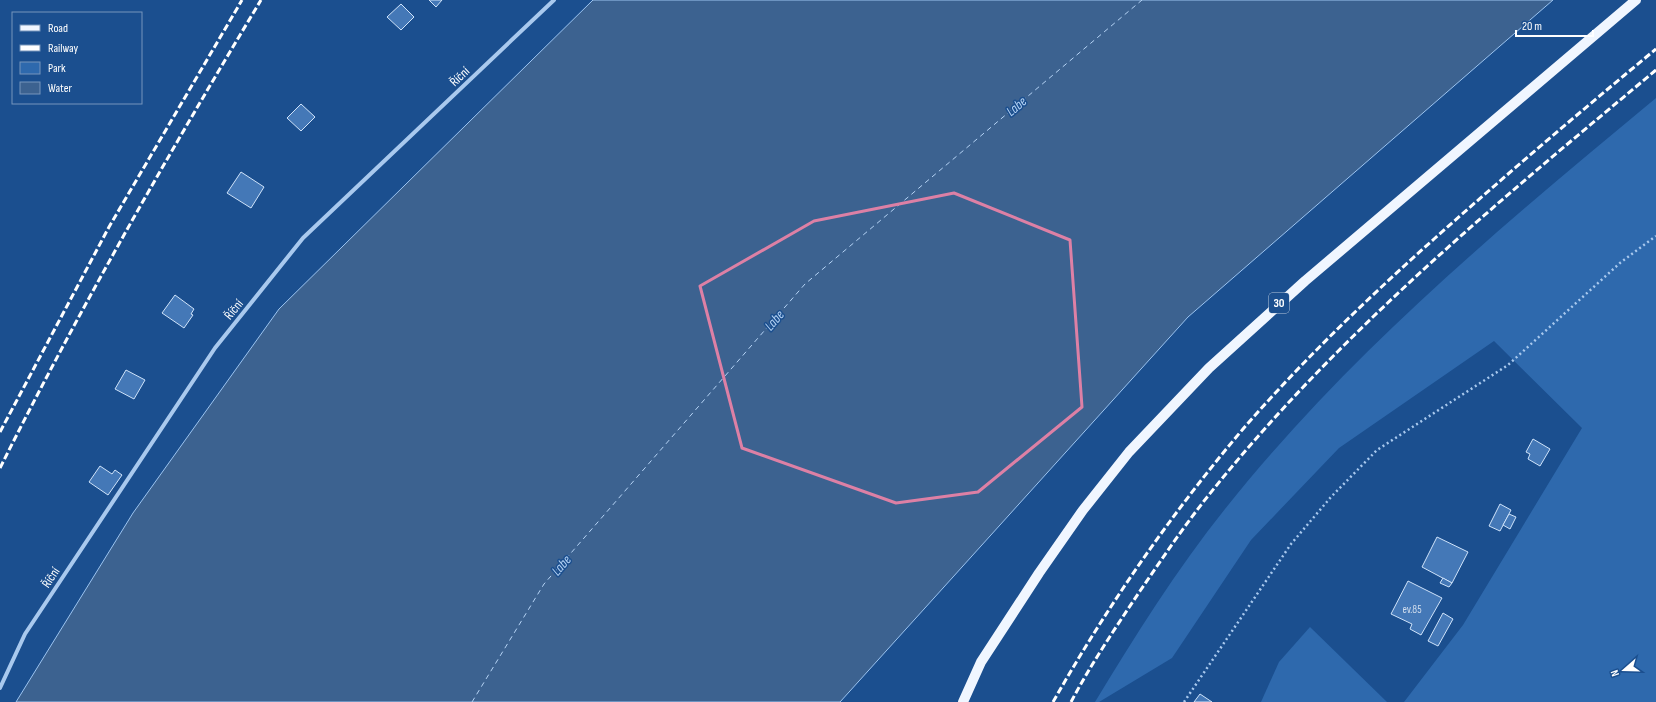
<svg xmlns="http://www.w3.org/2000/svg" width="1656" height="702" viewBox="0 0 1656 702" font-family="'Sofia Sans Condensed',sans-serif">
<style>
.green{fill:#2e69ad}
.water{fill:#3c6290;stroke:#9cc4f0}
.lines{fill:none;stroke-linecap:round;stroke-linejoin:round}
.ferry{stroke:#b5d3f5;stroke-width:1;stroke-dasharray:5 4;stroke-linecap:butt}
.building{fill:#4478b7;stroke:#cfe3fa}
.path{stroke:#a9c9ee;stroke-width:2.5;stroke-dasharray:2 3;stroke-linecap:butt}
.street{stroke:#a9c9ee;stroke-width:4}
.primary{stroke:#f0f6ff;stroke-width:10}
.rail{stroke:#fff;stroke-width:3;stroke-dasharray:7 3;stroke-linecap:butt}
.marked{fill:none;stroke:#dd80a5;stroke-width:3;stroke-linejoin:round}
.labels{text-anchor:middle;stroke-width:3;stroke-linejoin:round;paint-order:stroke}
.number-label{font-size:11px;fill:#d0dded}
.shield{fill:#1b4f8f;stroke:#bbcadd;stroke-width:1}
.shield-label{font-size:12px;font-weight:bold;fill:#fff}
.street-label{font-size:13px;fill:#fff;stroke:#1b4f8f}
.water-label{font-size:14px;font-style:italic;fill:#b5d3f5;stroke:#1b4f8f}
</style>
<rect width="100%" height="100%" fill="#1b4f8f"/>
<g class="green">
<path d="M 1656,98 L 1656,702 L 1404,702 L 1463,625 L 1582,428 L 1494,341 L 1339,448 L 1251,540 L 1172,658 L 1099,702 L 1095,702 C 1135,636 1177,569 1225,509 C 1349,353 1504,224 1656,98 Z"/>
<polygon points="1310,627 1387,702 1261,702 1279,662"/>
</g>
<polygon class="water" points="593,0 1553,0 1188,317 840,702 16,702 133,513 279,309"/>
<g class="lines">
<polyline class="ferry" points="472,702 544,584 805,284 1142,0"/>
</g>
<g class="building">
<polygon points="429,0 442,0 436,7"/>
<polygon points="401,4 414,17 401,30 387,17"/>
<polygon points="301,104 315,117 301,131 287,118"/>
<polygon points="241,172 264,187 251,208 227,193"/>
<polygon points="175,295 194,309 191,314 193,315 184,328 162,313"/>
<polygon points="126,370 145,380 134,399 115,389"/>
<polygon points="1533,439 1550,449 1540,466 1528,459 1530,454 1526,452"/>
<polygon points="100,466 112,474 115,470 122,475 108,495 89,482"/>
<polygon points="1500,504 1511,510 1500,531 1489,526"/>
<polygon points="1509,514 1516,517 1510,529 1503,525"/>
<polygon points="1437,537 1468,552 1452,583 1422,567"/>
<polygon points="1443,578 1452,583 1449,587 1440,583"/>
<polygon points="1408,581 1442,598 1421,635 1410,629 1412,624 1391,614"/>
<polygon points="1443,613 1453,619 1438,646 1428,641"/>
<polygon points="1200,694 1212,702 1194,702"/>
</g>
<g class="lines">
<polyline class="path" points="1184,702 1291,544 1331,497 1377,450 1508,365 1620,263 1656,236"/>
<polyline class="street" points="0,688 25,634 215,348 303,238 554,0"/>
<polyline class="primary" points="963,702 981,662 1039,573 1083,510 1129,452 1209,368 1305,281 1636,0"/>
<g class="rail">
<polyline points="0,432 109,227 242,0"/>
<path d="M 0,468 C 80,308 169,153 261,0"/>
<path d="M 1053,702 C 1108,605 1171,514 1243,429 C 1302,361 1367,299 1434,239 C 1507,174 1581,111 1656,49"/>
<path d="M 1071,702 C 1091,664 1116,627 1140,591 C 1162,559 1184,526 1208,496 C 1337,334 1498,202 1656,70"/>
</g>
</g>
<path class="marked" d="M 954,193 L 1070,240 L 1082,407 L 978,492 L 896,503 L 742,448 L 700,286 L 814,221 Z"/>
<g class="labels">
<g class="number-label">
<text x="1412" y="613">ev.85</text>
</g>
<rect class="shield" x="1269" y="293" width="20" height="20" rx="3"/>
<g class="shield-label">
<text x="1279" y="307">30</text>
</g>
<g class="street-label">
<text transform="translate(459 76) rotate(-44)" y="5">Říční</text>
<text transform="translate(233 309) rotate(-51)" y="5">Říční</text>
<text transform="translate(50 577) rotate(-56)" y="5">Říční</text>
</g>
<g class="water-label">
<text transform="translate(1016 106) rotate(-40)" y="5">Labe</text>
<text transform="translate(774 320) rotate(-49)" y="5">Labe</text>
<text transform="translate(561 565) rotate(-49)" y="5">Labe</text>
</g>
</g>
<rect x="12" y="12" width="130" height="92" fill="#1b4f8f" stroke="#7695bc"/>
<rect x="20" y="25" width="20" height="6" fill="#f0f6ff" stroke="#7695bc"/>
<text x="48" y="32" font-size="12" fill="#ffffff">Road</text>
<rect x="20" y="45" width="20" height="6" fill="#ffffff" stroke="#7695bc"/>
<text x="48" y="52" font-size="12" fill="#ffffff">Railway</text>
<rect x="20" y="62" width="20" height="12" fill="#2e69ad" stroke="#7695bc"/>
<text x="48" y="72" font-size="12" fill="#ffffff">Park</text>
<rect x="20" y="82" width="20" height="12" fill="#3c6290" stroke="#7695bc"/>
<text x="48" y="92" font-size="12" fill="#ffffff">Water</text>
<g transform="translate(1624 670) rotate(250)" stroke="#1b4f8f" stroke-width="3" paint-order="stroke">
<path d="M0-3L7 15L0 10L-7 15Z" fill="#ffffff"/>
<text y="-6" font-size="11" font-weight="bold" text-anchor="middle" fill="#ffffff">N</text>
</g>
<path d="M1516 30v6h77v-6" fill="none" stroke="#ffffff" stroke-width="2"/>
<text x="1522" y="30" font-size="12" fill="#ffffff" stroke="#1b4f8f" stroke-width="3" paint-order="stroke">20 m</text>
</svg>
